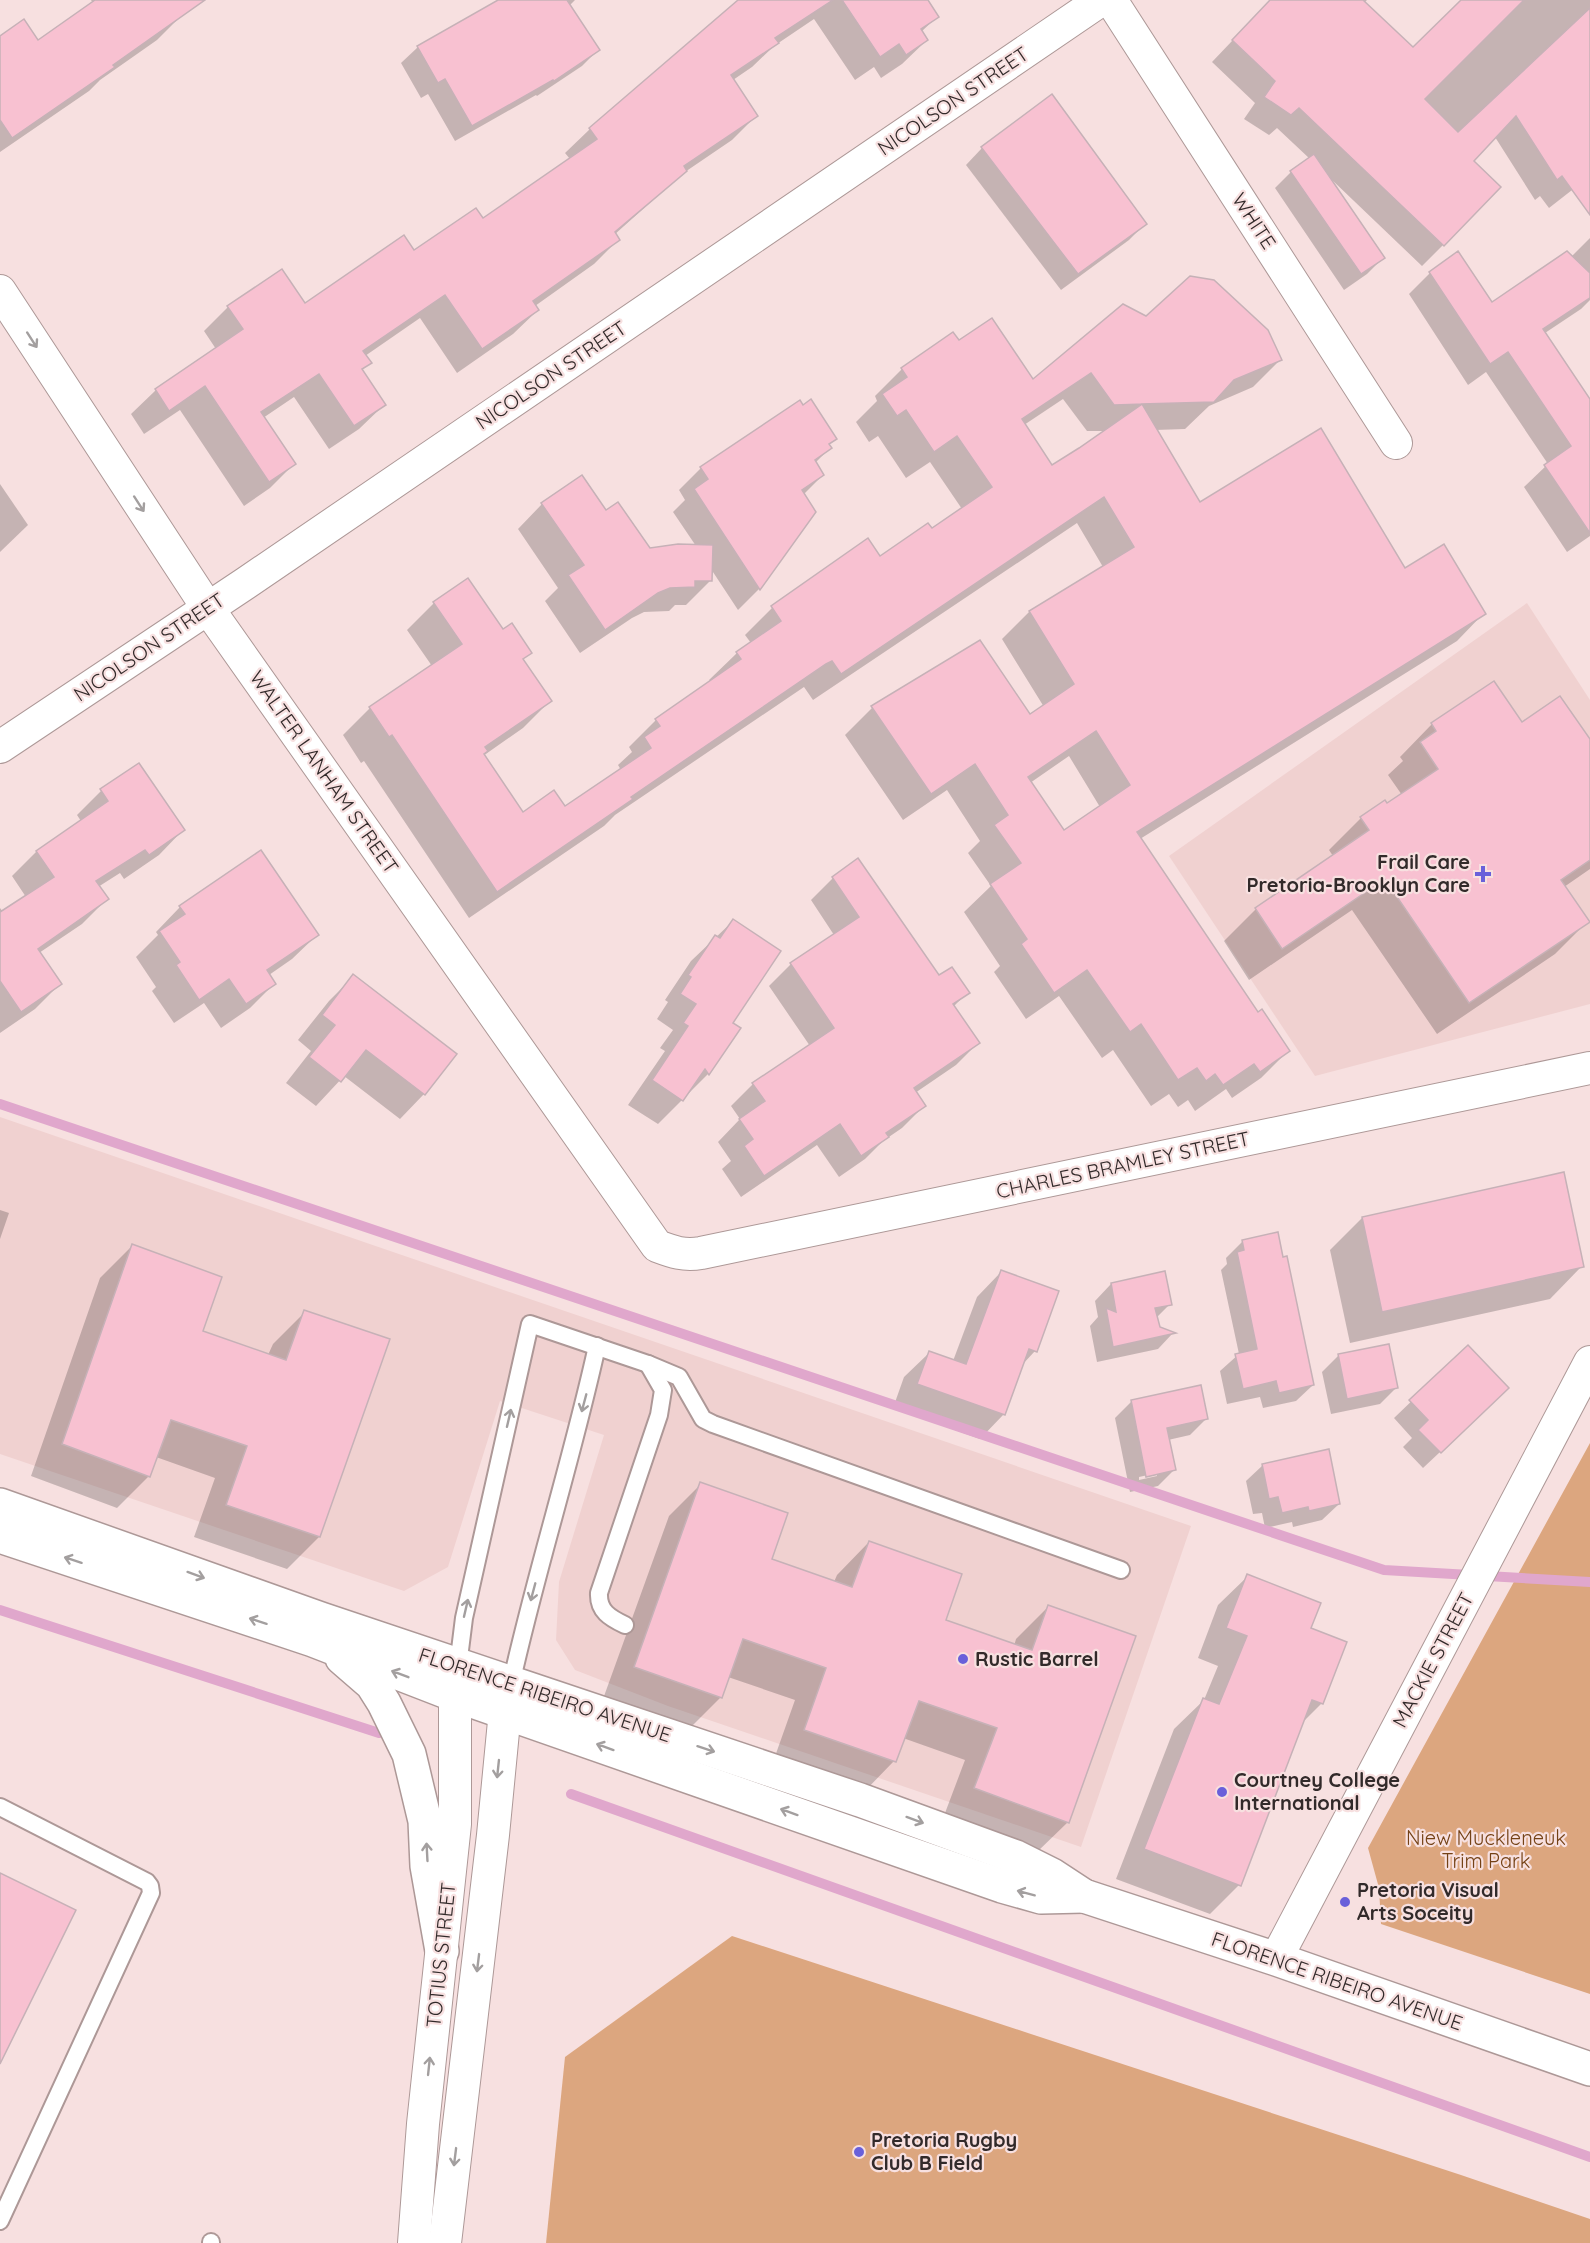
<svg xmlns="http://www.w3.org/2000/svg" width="1590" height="2243" viewBox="0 0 1590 2243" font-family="Quicksand,sans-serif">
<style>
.built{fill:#f0d1d0}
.green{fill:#dca67f}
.shadow{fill:#0003;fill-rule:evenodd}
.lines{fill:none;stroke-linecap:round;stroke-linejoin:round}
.stream{stroke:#e0a7cc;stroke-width:10}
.building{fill:#f8c1d1;stroke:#c6b1b7;stroke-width:1.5;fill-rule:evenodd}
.service-casing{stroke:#ad9897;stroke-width:20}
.minor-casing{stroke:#ad9897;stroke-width:34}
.secondary-casing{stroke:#ad9897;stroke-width:36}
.service{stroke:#fff;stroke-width:16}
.minor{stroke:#fff;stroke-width:32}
.secondary{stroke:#fff;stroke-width:33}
.oneway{stroke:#a39f9f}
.poi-dot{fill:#6960da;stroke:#f7e0e0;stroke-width:2}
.labels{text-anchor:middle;stroke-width:4.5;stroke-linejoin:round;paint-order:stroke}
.street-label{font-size:20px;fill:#322a2a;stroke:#f7e0e0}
.poi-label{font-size:20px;font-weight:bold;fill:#322a2a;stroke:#f7e0e0;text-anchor:start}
.park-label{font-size:20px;fill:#744115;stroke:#f7e0e0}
</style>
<rect width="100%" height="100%" fill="#f7e0e0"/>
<g class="built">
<polygon points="1527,603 1590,700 1590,1004 1315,1076 1169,856"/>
<polygon points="0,1117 1191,1526 1081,1847 668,1706 575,1670 556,1640 559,1582 604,1435 500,1401 448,1567 404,1591 0,1454"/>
</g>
<g class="green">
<polygon points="1590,1443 1590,1994 1381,1924 1379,1888 1368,1848"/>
<polygon points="732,1936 1461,2175 1590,2219 1590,2243 546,2243 565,2057"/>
</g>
<g class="shadow">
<polygon points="91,0 192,0 181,16 157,40 100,80 89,91 0,152 0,37 37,42 93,3"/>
<polygon points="504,0 575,0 569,6 598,50 582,66 537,96 536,95 455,141 428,94 421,98 401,63 418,47"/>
<polygon points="740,0 926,0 937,17 921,32 927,40 902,64 881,78 874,67 855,80 814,19 774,46 752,67 733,80 756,116 732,140 682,174 614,235 618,240 594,264 535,306 538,310 513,334 457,373 420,318 365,356 370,363 361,371 384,405 359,429 329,449 294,397 263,418 294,464 270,488 244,506 180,410 144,434 131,414 156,390 216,349 204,331 228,307 304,305 482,220 570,159 565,153 590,129"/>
<polygon points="1271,0 1367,0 1364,3 1413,49 1463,0 1590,0 1590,176 1549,208 1540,196 1535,200 1495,137 1471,161 1443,245 1422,266 1331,179 1383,258 1367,274 1344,290 1275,188 1291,172 1310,159 1277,128 1269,135 1244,119 1255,103 1212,62"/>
<polygon points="982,148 1145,224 1129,240 1061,290 966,165"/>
<polygon points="1590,238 1590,300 1581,309 1545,333 1590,401 1590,536 1567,552 1524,487 1548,464 1486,372 1468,385 1409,294 1430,273 1492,304 1571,257"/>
<path d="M 1146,318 L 1280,360 L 1253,387 L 1209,406 L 1185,429 L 1155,430 L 1200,504 L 1405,571 L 1484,613 L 1457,641 L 1140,839 L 1258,1014 L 1288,1051 L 1261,1078 L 1232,1098 L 1226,1089 L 1195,1111 L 1188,1100 L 1178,1107 L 1169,1094 L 1151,1106 L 1113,1050 L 1102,1058 L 1059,996 L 1026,1019 L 994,972 L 1000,966 L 964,912 L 991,886 L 968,853 L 980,841 L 947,790 L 903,820 L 845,735 L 872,708 L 979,642 L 1030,716 L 1044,707 L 1002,639 L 1029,612 L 1103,567 L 1077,523 L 813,700 L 804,687 L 615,815 L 604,826 L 469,918 L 364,761 L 361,763 L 343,735 L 370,708 L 432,666 L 407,630 L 434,603 L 502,631 L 530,653 L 522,660 L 550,701 L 523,728 L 483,756 L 523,814 L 565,808 L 621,770 L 618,765 L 632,752 L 629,747 L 656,720 L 711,682 L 709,680 L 737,653 L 751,643 L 745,635 L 772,608 L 880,558 L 932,530 L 962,509 L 930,462 L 906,478 L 878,436 L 869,442 L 856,422 L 877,401 L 875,396 L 902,369 L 953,334 L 958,342 L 1033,381 ZM 1063,399 L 1087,431 L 1106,431 L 1052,467 L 1024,425 ZM 1069,756 L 1100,807 L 1064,832 L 1030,783 Z"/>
<polygon points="835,439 828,445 830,448 815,463 823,475 803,495 814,512 759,589 738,610 711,569 710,581 686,605 675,605 669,611 644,612 632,618 580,653 545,601 558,588 518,529 542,504 606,512 649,550 696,546 673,512 685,500 679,490 701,468"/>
<polygon points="0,484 28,525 0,552"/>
<polygon points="1432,724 1521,724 1590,742 1590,869 1564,887 1588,921 1555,954 1437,1034 1352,910 1249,980 1224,941 1256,909 1333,856 1329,850 1361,818 1402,795 1388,775 1403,761 1400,757"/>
<polygon points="101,791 183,830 159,855 124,879 120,873 98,887 107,899 82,924 39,953 60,984 35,1009 0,1033 0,908 3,912 26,897 12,876 36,852 81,821 77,815"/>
<polygon points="833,878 939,977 968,992 953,1007 978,1043 956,1065 915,1093 924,1106 902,1128 883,1141 865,1159 839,1177 817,1145 741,1197 722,1169 731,1161 718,1142 740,1119 731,1106 753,1084 810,1046 769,986 791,964 834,935 811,900"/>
<polygon points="180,907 317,935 292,959 269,975 274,984 250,1008 221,1028 204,1003 174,1023 152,991 156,987 136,957 158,935 156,932"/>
<polygon points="733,921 731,1024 739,1029 708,1074 658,1124 628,1105 665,1051 660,1048 673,1030 657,1019 668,1002 665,1000 691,961"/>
<polygon points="354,976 424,1094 400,1119 344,1076 316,1106 286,1083 311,1051 298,1040 329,1001"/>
<polygon points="0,1210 9,1213 0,1239"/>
<polygon points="1362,1218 1582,1266 1550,1299 1350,1343 1330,1250"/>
<polygon points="1242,1242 1313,1385 1296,1401 1263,1408 1260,1397 1227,1404 1220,1371 1239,1354 1221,1270 1227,1264 1226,1258"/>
<polygon points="133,1245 201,1332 268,1355 273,1344 305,1312 388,1340 319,1537 287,1569 194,1537 215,1478 156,1457 149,1476 117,1508 31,1476 100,1278"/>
<polygon points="1001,1272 1057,1292 1035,1351 1022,1365 1004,1414 980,1439 893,1408 904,1377 929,1353 953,1361 977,1297"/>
<polygon points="1111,1284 1170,1304 1156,1318 1158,1328 1173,1333 1158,1349 1097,1362 1090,1326 1098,1317 1095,1301"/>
<polygon points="1468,1347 1491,1404 1423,1468 1403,1447 1412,1438 1394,1418"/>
<polygon points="1339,1355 1396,1388 1380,1404 1331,1414 1322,1372"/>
<path d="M 1200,1387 L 1207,1418 L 1190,1435 L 1168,1440 L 1174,1470 L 1158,1486 L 1130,1492 L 1115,1418 L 1131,1402 ZM 1157,1473 L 1157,1476 L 1139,1480 L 1139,1477 Z"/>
<polygon points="1263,1465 1339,1504 1322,1520 1293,1527 1292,1522 1265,1528 1262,1513 1253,1514 1246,1481"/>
<polygon points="701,1484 770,1560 834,1582 837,1575 869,1542 944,1621 1014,1646 1016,1639 1048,1607 1068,1822 1035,1854 942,1821 965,1760 903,1738 894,1761 862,1794 773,1762 795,1700 728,1677 721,1697 689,1729 603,1699 669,1516"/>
<polygon points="1248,1576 1309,1629 1322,1703 1301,1724 1239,1885 1210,1914 1116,1879 1174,1729 1204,1700 1218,1666 1198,1658 1218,1605"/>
</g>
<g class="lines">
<g class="stream">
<polyline points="0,1104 1384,1570 1590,1582"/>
<polyline points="0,1610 379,1733"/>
<polyline points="571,1794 1590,2157"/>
</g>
</g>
<g class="building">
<polygon points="95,0 205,0 113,65 115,67 12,138 0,120 0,36 24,19 38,40"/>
<polygon points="498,0 567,0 600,50 554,81 553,80 472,126 445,79 438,83 417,46"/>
<polygon points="738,0 833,0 775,38 779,43 731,75 758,116 684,166 687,171 615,232 620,240 533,301 539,310 482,349 445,295 363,351 372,363 362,369 386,405 354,426 319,374 261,412 296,464 269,482 205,386 169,411 155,389 243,329 227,306 282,269 305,303 404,235 414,250 476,208 483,218 597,139 589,128"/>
<polygon points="842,0 928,0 939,17 921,29 928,40 906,55 899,44 880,57"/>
<polygon points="1270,0 1363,0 1413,47 1461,0 1524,0 1425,99 1458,132 1590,8 1590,215 1562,176 1557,180 1516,116 1474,161 1501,187 1444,246 1299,108 1291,115 1264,97 1275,81 1232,40"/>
<polygon points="1052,94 1147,224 1078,274 981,147"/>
<polygon points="1314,154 1385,258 1361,274 1290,171"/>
<polygon points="1458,251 1492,302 1567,251 1590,273 1590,298 1543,329 1590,399 1590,533 1544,465 1571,446 1508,352 1490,364 1429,272"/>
<path d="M 1190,276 L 1214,280 L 1268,330 L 1282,360 L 1234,380 L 1214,402 L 1142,404 L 1200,502 L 1321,428 L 1405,568 L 1444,544 L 1486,614 L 1137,832 L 1258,1012 L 1262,1009 L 1290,1051 L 1260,1072 L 1254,1064 L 1223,1085 L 1215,1074 L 1206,1081 L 1197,1068 L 1178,1080 L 1141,1024 L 1130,1032 L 1087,970 L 1054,993 L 1021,944 L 1027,939 L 990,884 L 1021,863 L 994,825 L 1008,815 L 975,764 L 931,794 L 871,706 L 980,640 L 1030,714 L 1074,684 L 1029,611 L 1134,547 L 1104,497 L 841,674 L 832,661 L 826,664 L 631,797 L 633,799 L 497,892 L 392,735 L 389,737 L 369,707 L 462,644 L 433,602 L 468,578 L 503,629 L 512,623 L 532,653 L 523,659 L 552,701 L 485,747 L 488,751 L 484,754 L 523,812 L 554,790 L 565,806 L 651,748 L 644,737 L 660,726 L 655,719 L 741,659 L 736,652 L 781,621 L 771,606 L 868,538 L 880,556 L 928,523 L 932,528 L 992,487 L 957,436 L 934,452 L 906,410 L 897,416 L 882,394 L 907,377 L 901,368 L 953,332 L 959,340 L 992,318 L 1033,379 L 1123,304 L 1146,316 ZM 1091,373 L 1114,405 L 1142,404 L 1079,448 L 1052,465 L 1022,419 ZM 1096,731 L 1130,785 L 1064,830 L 1028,777 Z"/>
<polygon points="811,399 837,439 829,444 832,448 815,460 824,475 802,490 816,512 760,590 694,489 708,479 700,467 800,400 803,405"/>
<polygon points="582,475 606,510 618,502 650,548 678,544 713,545 712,581 695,581 695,587 670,588 658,593 605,630 568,575 584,565 541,503"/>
<polygon points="1494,681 1522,722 1560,696 1590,739 1590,860 1561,880 1590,922 1469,1003 1385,879 1282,949 1255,908 1369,830 1360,817 1385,800 1387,803 1438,769 1420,742 1436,731 1431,723"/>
<polygon points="139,763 185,830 149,855 145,850 96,881 109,899 38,949 62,984 21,1012 0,981 0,912 54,877 36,851 108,801 100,789"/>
<polygon points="261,850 319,935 267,970 276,984 246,1004 229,979 199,1000 176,965 180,962 159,931 185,914 179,906"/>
<polygon points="858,858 939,975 952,967 970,993 953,1004 980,1043 914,1088 926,1106 886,1133 889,1137 861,1156 840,1124 764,1176 744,1146 753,1139 739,1119 765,1101 752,1083 834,1028 790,963 859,917 832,877"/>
<polygon points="733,919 781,951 733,1023 741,1028 709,1075 705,1069 683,1101 652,1080 688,1026 683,1023 696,1004 680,994 691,977 688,975 715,935 720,938"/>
<polygon points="353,974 457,1054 425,1095 366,1050 341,1082 309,1057 335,1025 322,1015"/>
<polygon points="1564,1172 1584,1267 1382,1312 1362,1217"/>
<polygon points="1278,1232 1283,1257 1287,1256 1314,1385 1279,1393 1276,1381 1243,1389 1235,1354 1257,1349 1237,1252 1244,1250 1242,1240"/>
<polygon points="132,1244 222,1277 203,1331 286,1360 304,1310 390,1339 320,1537 226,1505 247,1446 171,1420 150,1477 62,1444"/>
<polygon points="1001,1270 1059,1291 1037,1352 1029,1349 1005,1415 917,1384 929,1351 966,1364"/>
<polygon points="1165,1271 1172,1305 1155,1308 1160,1327 1176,1333 1113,1347 1106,1308 1116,1312 1111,1283"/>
<polygon points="1389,1344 1398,1388 1347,1399 1338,1354"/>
<polygon points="1468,1345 1509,1388 1441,1453 1418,1430 1428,1420 1409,1400"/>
<polygon points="1201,1385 1208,1419 1167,1428 1176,1470 1146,1477 1131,1400"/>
<polygon points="1329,1449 1340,1504 1309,1511 1308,1507 1282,1513 1278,1497 1269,1499 1262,1464"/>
<polygon points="700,1482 788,1513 772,1559 852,1587 869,1541 962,1574 946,1620 1032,1650 1048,1605 1136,1636 1069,1823 974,1788 997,1728 919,1701 896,1762 804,1730 826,1668 743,1639 722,1698 634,1667"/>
<polygon points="1247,1574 1321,1603 1311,1628 1347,1642 1323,1704 1312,1700 1241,1886 1144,1849 1203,1698 1219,1704 1247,1636 1226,1628"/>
<polygon points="0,1873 76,1910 0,2064"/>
</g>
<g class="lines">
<defs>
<g id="service">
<path d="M 625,1625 C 610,1618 598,1611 599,1593 L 659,1415 L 663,1390 L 648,1364"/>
<polyline points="458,1666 464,1618 530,1324 648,1364 679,1377 703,1419 713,1424 1121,1570"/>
<path d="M 511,1684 C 536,1571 572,1460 597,1346"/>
<polyline points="0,1807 147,1882 150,1886 151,1893 0,2221"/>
<polyline points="211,2242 211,2243"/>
</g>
<g id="minor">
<polyline points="1111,0 1396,443"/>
<path d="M 0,291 L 207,607 L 657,1246 C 673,1252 684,1256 701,1253 L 1590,1068"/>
<polyline points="0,747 246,583 1101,0"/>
<polyline points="1276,1959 1590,1362"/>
<polyline points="414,2243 423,2124 455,1824 455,1695 458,1670"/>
<polyline points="445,2243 493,1835 505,1711 510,1687"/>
</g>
<g id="secondary">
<polyline points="0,1505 321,1619 860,1800 1016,1857 1052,1875 1084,1896 1276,1959 1590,2069"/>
<polyline points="0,1536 313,1640 455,1695 1002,1886 1041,1897 1084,1896"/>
<polyline points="342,1658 372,1684 384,1703 409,1754 425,1821 427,1866 442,1951"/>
</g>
</defs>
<use href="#service" class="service-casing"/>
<use href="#minor" class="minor-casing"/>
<use href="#secondary" class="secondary-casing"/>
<use href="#service" class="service"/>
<use href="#minor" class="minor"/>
<use href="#secondary" class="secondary"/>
</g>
<defs><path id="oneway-shaft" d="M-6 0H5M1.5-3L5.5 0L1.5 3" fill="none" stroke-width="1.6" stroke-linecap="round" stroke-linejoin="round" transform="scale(1.5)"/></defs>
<g class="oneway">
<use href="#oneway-shaft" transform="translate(32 340) rotate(57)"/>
<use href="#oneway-shaft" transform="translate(139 504) rotate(57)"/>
<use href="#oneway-shaft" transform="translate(584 1403) rotate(105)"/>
<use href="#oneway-shaft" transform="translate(509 1418) rotate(-77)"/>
<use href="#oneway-shaft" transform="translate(73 1560) rotate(-162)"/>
<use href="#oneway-shaft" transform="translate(196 1575) rotate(20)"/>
<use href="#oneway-shaft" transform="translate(533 1592) rotate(105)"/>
<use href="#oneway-shaft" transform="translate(466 1608) rotate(-77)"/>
<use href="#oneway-shaft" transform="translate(258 1621) rotate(-162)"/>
<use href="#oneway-shaft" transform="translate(400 1674) rotate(-159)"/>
<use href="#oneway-shaft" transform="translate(605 1747) rotate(-160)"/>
<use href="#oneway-shaft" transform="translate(706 1749) rotate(18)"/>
<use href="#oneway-shaft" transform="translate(498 1769) rotate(96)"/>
<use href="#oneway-shaft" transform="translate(789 1812) rotate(-160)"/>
<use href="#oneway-shaft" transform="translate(915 1820) rotate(20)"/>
<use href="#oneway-shaft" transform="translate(427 1852) rotate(-93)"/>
<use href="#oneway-shaft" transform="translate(1026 1893) rotate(-165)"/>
<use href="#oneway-shaft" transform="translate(478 1963) rotate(97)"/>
<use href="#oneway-shaft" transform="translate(429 2066) rotate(-84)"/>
<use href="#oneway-shaft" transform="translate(455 2157) rotate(97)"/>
</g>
<g class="poi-dot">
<path d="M1480 865h6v6h6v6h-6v6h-6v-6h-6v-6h6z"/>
<circle cx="963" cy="1659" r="6"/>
<circle cx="1222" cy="1792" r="6"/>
<circle cx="1345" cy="1902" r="6"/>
<circle cx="859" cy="2152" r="6"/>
</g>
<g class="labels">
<g class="street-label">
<text transform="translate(953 101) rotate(-34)" y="7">NICOLSON STREET</text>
<text transform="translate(1254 221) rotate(57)" y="7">WHITE</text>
<text transform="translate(551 375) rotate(-34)" y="7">NICOLSON STREET</text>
<text transform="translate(149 647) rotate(-34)" y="7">NICOLSON STREET</text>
<text transform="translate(324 772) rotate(55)" y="7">WALTER LANHAM STREET</text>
<text transform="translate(1123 1165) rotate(-12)" y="7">CHARLES BRAMLEY STREET</text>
<text transform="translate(1433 1660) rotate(-62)" y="7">MACKIE STREET</text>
<text transform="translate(545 1695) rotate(18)" y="7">FLORENCE RIBEIRO AVENUE</text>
<text transform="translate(441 1955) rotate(-84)" y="7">TOTIUS STREET</text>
<text transform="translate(1337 1981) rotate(19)" y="7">FLORENCE RIBEIRO AVENUE</text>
</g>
<g class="poi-label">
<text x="1470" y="869" text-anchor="end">Frail Care<tspan x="1470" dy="23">Pretoria-Brooklyn Care</tspan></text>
<text x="975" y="1666">Rustic Barrel</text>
<text x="1234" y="1787">Courtney College<tspan x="1234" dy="23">International</tspan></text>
<text x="1357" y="1897">Pretoria Visual<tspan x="1357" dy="23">Arts Soceity</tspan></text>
<text x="871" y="2147">Pretoria Rugby<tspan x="871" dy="23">Club B Field</tspan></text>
</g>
<g class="park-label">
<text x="1486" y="1845">Niew Muckleneuk<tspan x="1486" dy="23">Trim Park</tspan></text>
</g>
</g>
</svg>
